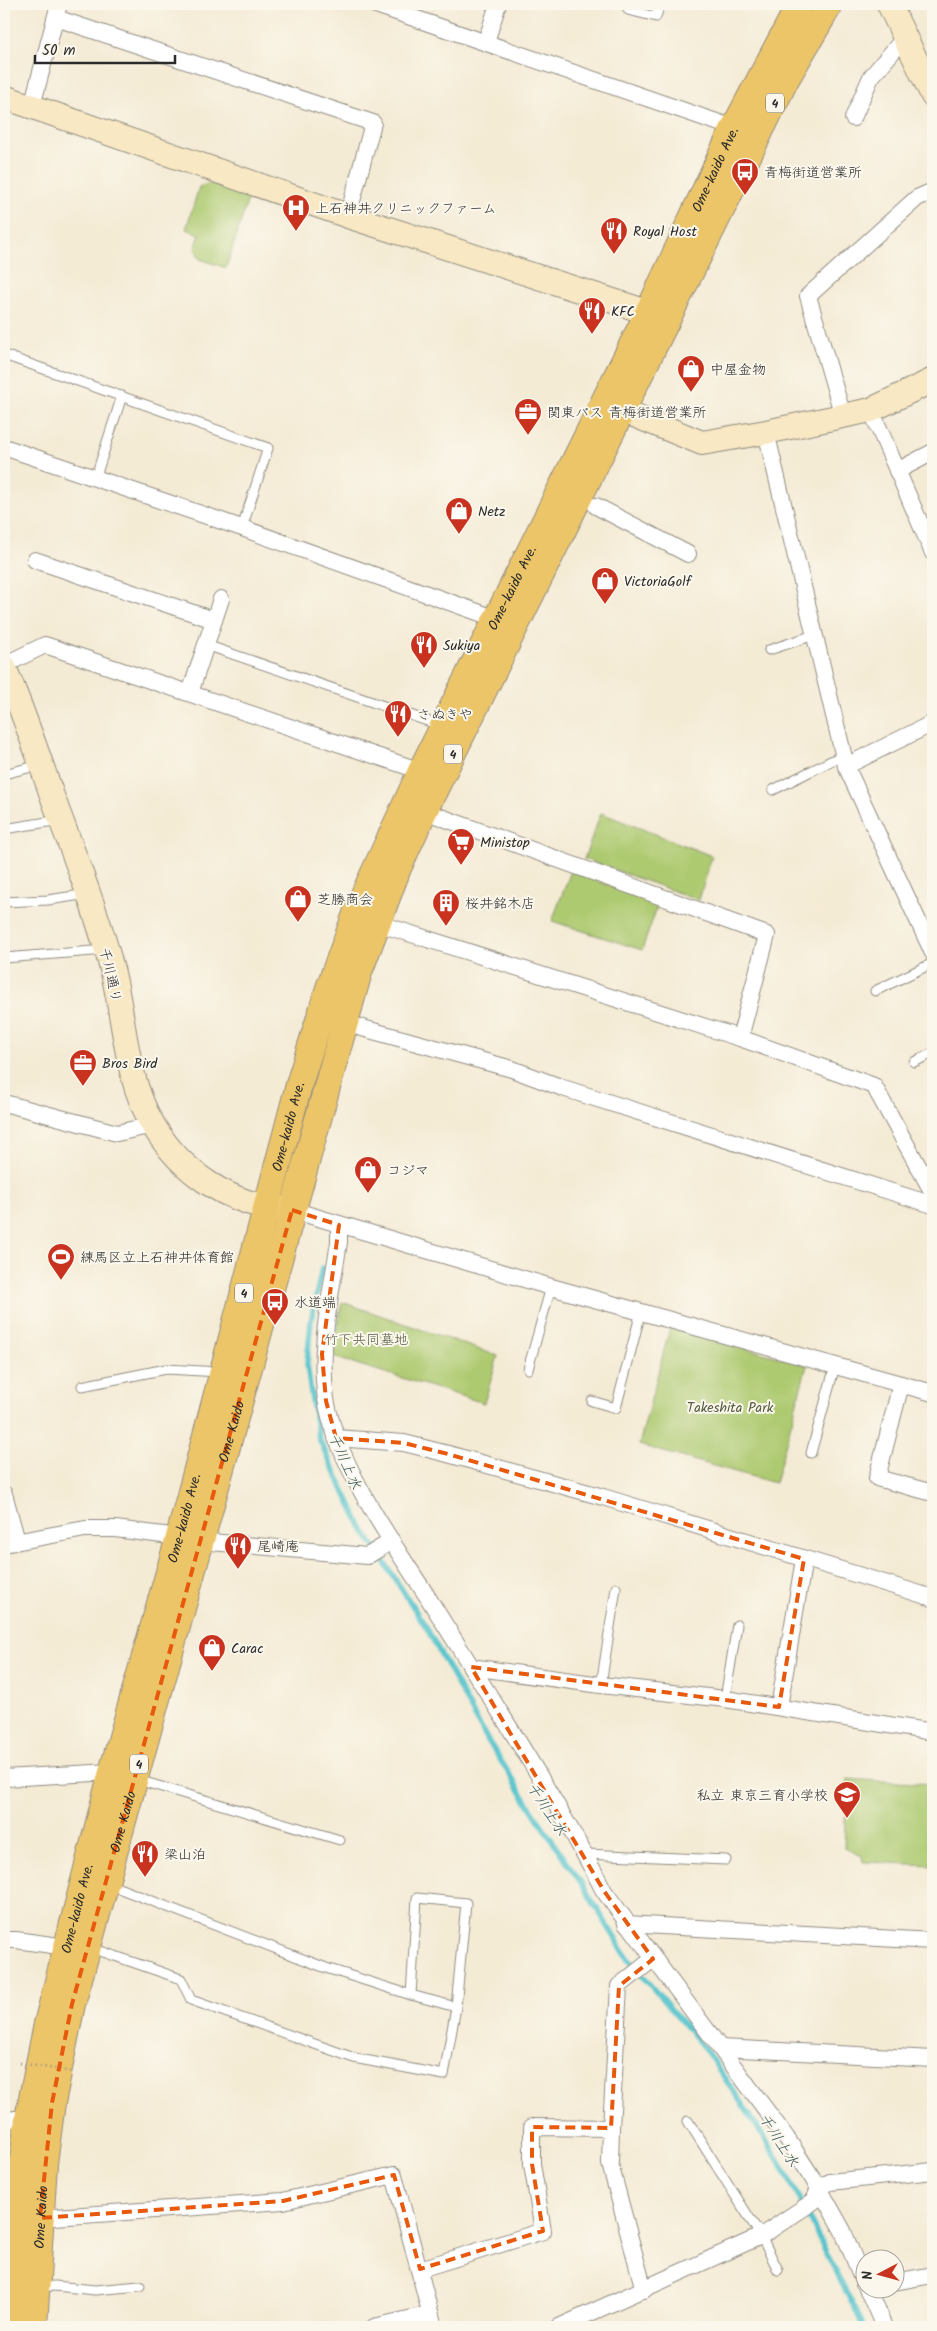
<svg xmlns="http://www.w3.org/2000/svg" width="937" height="2331" viewBox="0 0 937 2331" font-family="Kalam,'Klee One',sans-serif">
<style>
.green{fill:#aeca71;stroke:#6c7a4e}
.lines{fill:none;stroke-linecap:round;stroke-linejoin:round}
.stream{stroke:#56c4cd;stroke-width:5.5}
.lane-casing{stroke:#908b80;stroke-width:11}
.street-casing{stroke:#908b80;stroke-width:18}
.secondary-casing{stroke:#908b80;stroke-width:26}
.primary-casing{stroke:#908b80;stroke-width:28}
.path{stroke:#908b80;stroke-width:3;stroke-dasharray:1 4;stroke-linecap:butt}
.lane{stroke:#fff;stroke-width:9}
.street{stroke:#fff;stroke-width:16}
.secondary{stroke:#f8e8c3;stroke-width:24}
.primary{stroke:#edc569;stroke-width:26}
.path-bridge{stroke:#908b80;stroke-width:3;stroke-dasharray:1 4;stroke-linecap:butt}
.marked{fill:none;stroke:#e8590c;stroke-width:4;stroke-dasharray:10 6;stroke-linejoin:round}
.labels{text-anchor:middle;stroke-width:4;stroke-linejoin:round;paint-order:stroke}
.shield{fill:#fbf7ec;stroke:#696865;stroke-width:1}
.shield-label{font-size:12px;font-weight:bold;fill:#2b2b2b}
.street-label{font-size:14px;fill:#2b2b2b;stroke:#fbf7ec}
.poi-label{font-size:14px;fill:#2b2b2b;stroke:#fbf7ec;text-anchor:start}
.park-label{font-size:14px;fill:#525b40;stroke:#fbf7ec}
.water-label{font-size:15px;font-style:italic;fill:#38595c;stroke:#fbf7ec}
</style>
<rect width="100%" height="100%" fill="#fbf7ec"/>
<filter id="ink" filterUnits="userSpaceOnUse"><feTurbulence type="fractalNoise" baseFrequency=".02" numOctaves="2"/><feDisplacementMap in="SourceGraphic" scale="10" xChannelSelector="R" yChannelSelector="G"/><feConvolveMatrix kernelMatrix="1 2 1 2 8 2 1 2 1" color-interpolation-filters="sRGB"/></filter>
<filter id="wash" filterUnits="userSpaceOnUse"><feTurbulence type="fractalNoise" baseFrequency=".0096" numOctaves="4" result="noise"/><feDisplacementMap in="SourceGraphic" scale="20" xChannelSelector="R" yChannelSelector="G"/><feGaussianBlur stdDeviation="1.12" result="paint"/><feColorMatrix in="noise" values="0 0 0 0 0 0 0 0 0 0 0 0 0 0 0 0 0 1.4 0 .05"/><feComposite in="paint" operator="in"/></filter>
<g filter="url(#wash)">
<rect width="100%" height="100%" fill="#f4ebd5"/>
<g class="green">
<polygon points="209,183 249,196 226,268 200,259 195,249 200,234 186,229 199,187"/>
<polygon points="601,813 712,856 699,900 584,859"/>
<polygon points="571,871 658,904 642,950 552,921"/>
<polygon points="342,1302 498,1356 484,1403 333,1357"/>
<polygon points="670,1328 807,1365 775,1483 639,1445"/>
<polygon points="847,1779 933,1784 933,1865 863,1862 862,1856 844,1848"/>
</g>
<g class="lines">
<polyline class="stream" points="322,1268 311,1321 307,1364 312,1401 319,1439 361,1526 426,1627 487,1739 547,1833 582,1884 628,1959 705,2049 755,2123 785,2171 864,2327"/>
</g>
</g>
<g filter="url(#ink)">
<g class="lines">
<defs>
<g id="lane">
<polyline points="628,10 656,17 660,4"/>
<polyline points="4,355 268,448 242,528"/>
<polyline points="95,479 122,396"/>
<polyline points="206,645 442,726"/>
<polyline points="769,650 814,635"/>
<polyline points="4,774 40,765"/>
<polyline points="773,790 843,755"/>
<polyline points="4,829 60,820"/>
<polyline points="4,902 48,900 88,894"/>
<polyline points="4,958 106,950"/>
<polyline points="875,991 933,963"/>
<polyline points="914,1062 933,1053"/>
<polyline points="528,1369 551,1287"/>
<polyline points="82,1386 166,1369 220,1372"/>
<polyline points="592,1401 616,1408 641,1312"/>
<polyline points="811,1453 835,1366"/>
<polyline points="601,1685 616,1588"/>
<polyline points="725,1699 737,1625"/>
<polyline points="138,1780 340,1840"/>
<polyline points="585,1854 726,1860"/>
<polyline points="89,1947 181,1979 191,2000 354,2058 444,2075 456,2007 466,1903 417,1898 411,1995 326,1968 108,1884"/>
<polyline points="411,1995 456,2007"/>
<polyline points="688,2121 761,2236 778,2270"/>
<polyline points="38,2287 55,2286 95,2290 140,2286"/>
</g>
<g id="street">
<polyline points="373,4 734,128"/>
<polyline points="56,18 373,123 348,216"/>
<polyline points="486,42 498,4"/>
<polyline points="32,106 59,4"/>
<polyline points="853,118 871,77 905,37"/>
<polyline points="871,410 933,553"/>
<polyline points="843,416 808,296 917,198 933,191"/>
<polyline points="766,432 846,766 933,953"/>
<polyline points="4,447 242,528 497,619"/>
<polyline points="897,471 933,452"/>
<polyline points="596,506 688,554"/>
<polyline points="35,560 214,620"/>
<polyline points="4,665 45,645 421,771"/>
<polyline points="190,693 221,599"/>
<polyline points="846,766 933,723"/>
<polyline points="424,811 767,935 740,1038"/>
<polyline points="377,923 740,1038 874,1086 933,1193"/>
<polyline points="344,1023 512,1069 563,1088 933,1205"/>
<polyline points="4,1103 117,1133 153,1125"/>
<polyline points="292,1210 551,1287 933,1393"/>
<path d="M 339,1225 L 339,1242 C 331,1294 318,1347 326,1399 C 337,1465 391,1540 427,1596 C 487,1693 552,1790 604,1891 L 786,2137 L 819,2188 L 843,2231 L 864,2283"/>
<polyline points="901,1384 877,1478 933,1493"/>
<polyline points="336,1438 404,1443 448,1454 603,1497 933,1598"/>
<polyline points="4,1494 17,1541"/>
<polyline points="200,1541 367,1556 392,1541"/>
<polyline points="4,1544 85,1529 115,1529 179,1537"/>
<polyline points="471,1667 601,1685 725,1699 933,1732"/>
<polyline points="779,1707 804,1559"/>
<polyline points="4,1778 112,1772"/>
<polyline points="626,1924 933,1941"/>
<polyline points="4,1940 16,1940 66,1947"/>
<polyline points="721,2048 933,2059"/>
<polyline points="4,2120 28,2118"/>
<polyline points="611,2128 610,2164 644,2290"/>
<polyline points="40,2218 283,2201 394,2175 434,2327"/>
<polyline points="420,2269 543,2231 532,2164 532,2127 611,2128 619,1986 653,1959"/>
<polyline points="894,2282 933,2275"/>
<polyline points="867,2288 884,2327"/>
<polyline points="374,2327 430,2314"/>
<polyline points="559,2327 761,2236 814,2201 819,2188 830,2182 933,2171"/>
</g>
<g id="secondary">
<polyline points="889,4 933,96"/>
<polyline points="4,97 348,216 666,318"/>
<polyline points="624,411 702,443 766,432 871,410 933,380"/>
<path d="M 4,667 C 23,710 38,756 54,801 C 75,858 98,914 113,973 C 125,1023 126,1080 153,1125 C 181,1172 230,1206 285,1209"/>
</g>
<g id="primary">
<path id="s1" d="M 10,2327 L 19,2193 L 28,2118 L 47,2024 L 112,1772 L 179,1537 L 300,1081 L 330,985 L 360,903 L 421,771 L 648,313 L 734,128 L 800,4"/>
<path id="s2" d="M 34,2327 L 44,2163 L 52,2103 L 72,2004 L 359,972 L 398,868 L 424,811 L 786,79 L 830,4"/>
</g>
</defs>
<use href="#lane" class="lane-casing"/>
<use href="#street" class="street-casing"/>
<use href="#secondary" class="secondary-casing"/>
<use href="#primary" class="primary-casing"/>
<polyline class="path" points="4,637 8,645"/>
<use href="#lane" class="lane"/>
<use href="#street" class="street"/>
<use href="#secondary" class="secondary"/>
<use href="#primary" class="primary"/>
<polyline class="path-bridge" points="20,2063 72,2072"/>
</g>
</g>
<path class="marked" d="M 292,1210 L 339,1225 L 322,1354 L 326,1401 L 336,1438 L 404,1443 L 448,1454 L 804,1559 L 779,1707 L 471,1667 L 604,1891 L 653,1959 L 619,1986 L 611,2128 L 532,2127 L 532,2164 L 543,2231 L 420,2269 L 394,2175 L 283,2201 L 40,2218 L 52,2103 L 72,2004 Z"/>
<defs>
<symbol id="bus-pin" viewBox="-11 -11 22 30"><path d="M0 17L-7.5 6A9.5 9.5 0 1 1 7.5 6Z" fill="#c8321e" stroke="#fbf7ec"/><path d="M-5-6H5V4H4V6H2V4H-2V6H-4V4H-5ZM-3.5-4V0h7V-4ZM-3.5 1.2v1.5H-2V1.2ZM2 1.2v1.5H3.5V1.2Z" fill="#fff"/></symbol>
<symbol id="hospital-pin" viewBox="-11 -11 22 30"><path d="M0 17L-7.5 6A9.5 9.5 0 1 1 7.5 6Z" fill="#c8321e" stroke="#fbf7ec"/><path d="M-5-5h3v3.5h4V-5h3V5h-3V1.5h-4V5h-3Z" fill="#fff"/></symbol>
<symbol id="restaurant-pin" viewBox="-11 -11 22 30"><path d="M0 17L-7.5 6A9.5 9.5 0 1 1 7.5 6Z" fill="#c8321e" stroke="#fbf7ec"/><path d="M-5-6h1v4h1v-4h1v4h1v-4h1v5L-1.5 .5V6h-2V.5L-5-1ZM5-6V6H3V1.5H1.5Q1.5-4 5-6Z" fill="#fff"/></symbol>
<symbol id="shop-pin" viewBox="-11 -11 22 30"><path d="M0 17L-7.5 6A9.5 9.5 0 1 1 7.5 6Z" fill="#c8321e" stroke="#fbf7ec"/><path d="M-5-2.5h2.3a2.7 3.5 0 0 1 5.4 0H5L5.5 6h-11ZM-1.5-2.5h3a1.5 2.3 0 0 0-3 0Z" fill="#fff"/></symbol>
<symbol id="office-pin" viewBox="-11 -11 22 30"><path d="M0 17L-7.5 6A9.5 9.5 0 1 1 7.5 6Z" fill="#c8321e" stroke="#fbf7ec"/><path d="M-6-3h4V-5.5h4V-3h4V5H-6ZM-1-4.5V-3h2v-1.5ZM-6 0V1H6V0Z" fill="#fff"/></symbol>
<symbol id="supermarket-pin" viewBox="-11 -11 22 30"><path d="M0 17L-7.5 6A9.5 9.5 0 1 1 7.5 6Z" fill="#c8321e" stroke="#fbf7ec"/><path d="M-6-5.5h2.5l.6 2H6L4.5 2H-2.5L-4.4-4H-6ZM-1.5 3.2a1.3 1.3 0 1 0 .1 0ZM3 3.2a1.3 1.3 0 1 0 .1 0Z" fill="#fff"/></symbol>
<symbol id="building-pin" viewBox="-11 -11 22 30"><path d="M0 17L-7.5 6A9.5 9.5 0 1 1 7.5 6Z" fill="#c8321e" stroke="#fbf7ec"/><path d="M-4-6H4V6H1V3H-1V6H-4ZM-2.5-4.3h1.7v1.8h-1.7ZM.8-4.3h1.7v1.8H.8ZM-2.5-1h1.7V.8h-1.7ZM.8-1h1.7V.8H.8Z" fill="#fff"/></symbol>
<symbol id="stadium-pin" viewBox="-11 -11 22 30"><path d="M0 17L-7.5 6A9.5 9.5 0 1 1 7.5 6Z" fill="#c8321e" stroke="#fbf7ec"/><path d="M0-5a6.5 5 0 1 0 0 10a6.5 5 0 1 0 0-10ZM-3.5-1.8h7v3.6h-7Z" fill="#fff"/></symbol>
<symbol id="school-pin" viewBox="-11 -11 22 30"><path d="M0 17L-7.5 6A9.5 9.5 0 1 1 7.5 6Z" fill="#c8321e" stroke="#fbf7ec"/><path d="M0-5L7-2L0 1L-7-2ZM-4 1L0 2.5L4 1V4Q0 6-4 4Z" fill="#fff"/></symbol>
</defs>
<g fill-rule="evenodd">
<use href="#bus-pin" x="729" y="156" width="32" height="43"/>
<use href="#hospital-pin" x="280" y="192" width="32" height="43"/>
<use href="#restaurant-pin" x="598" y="215" width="32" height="43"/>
<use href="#restaurant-pin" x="576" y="295" width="32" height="43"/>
<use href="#shop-pin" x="675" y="353" width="32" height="43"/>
<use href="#office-pin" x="512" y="396" width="32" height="43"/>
<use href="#shop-pin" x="443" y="495" width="32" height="43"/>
<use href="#shop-pin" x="589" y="565" width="32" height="43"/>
<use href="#restaurant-pin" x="408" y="629" width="32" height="43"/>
<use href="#restaurant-pin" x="382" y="698" width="32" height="43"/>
<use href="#supermarket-pin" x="445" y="826" width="32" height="43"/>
<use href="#shop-pin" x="282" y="883" width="32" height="43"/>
<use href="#building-pin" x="430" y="887" width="32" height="43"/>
<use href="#office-pin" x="67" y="1047" width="32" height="43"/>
<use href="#shop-pin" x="352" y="1154" width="32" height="43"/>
<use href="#stadium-pin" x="45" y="1241" width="32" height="43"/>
<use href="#bus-pin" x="259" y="1286" width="32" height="43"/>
<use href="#restaurant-pin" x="222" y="1530" width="32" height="43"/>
<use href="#shop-pin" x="196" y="1632" width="32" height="43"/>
<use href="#school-pin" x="831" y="1779" width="32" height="43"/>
<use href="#restaurant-pin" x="129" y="1838" width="32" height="43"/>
</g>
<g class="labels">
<g class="shield">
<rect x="766" y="93.5" width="18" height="19" rx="4"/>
<rect x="444" y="744.5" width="18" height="19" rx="4"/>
<rect x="235" y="1283.5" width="18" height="19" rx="4"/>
<rect x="130" y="1754.5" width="18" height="19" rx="4"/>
</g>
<g class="shield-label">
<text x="775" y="107">4</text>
<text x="453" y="758">4</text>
<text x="244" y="1297">4</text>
<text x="139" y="1768">4</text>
</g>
<g class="street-label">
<text dy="5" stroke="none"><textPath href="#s1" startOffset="2285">Ome-kaido Ave.</textPath></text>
<text dy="5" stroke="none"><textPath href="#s1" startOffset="1820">Ome-kaido Ave.</textPath></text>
<text transform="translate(111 975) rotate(77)" y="5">千川通り</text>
<text dy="5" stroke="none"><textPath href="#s1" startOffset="1235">Ome-kaido Ave.</textPath></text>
<text dy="5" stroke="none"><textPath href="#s2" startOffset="920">Ome Kaido</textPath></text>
<text dy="5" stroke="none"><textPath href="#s1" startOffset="830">Ome-kaido Ave.</textPath></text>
<text dy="5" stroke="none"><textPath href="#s2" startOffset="515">Ome Kaido</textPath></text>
<text dy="5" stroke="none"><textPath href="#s1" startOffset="425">Ome-kaido Ave.</textPath></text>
<text dy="5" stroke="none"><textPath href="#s2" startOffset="110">Ome Kaido</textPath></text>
</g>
<g class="poi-label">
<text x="764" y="177">青梅街道営業所</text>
<text x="315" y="213">上石神井クリニックファーム</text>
<text x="633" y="236">Royal Host</text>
<text x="611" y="316">KFC</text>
<text x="710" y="374">中屋金物</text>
<text x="547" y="417">関東バス 青梅街道営業所</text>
<text x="478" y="516">Netz</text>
<text x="624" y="586">VictoriaGolf</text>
<text x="443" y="650">Sukiya</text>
<text x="417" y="719">さぬきや</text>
<text x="480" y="847">Ministop</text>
<text x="317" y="904">芝勝商会</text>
<text x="465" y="908">桜井銘木店</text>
<text x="102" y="1068">Bros Bird</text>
<text x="387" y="1175">コジマ</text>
<text x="80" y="1262">練馬区立上石神井体育館</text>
<text x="294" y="1307">水道端</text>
<text x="257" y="1551">尾崎庵</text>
<text x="231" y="1653">Carac</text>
<text x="828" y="1800" text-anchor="end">私立 東京三育小学校</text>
<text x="164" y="1859">梁山泊</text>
</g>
<g class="park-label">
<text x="366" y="1344">竹下共同墓地</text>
<text x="730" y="1412">Takeshita Park</text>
</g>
<g class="water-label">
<text transform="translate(345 1461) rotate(66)" y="5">千川上水</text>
<text transform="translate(547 1809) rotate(57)" y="5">千川上水</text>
<text transform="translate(779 2140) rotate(58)" y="5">千川上水</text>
</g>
</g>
<rect width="937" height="2331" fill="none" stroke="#fbf7ec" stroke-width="20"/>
<g transform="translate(880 2274) rotate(264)"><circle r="24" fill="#fbf7ec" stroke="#a8a59f"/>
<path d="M0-4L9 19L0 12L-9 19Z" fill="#c8321e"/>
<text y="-8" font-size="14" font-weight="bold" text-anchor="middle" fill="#2b2b2b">N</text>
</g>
<path d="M35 55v8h140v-8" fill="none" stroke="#2b2b2b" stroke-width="2.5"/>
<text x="42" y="55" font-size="15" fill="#2b2b2b" stroke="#fbf7ec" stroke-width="4" paint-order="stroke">50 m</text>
</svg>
